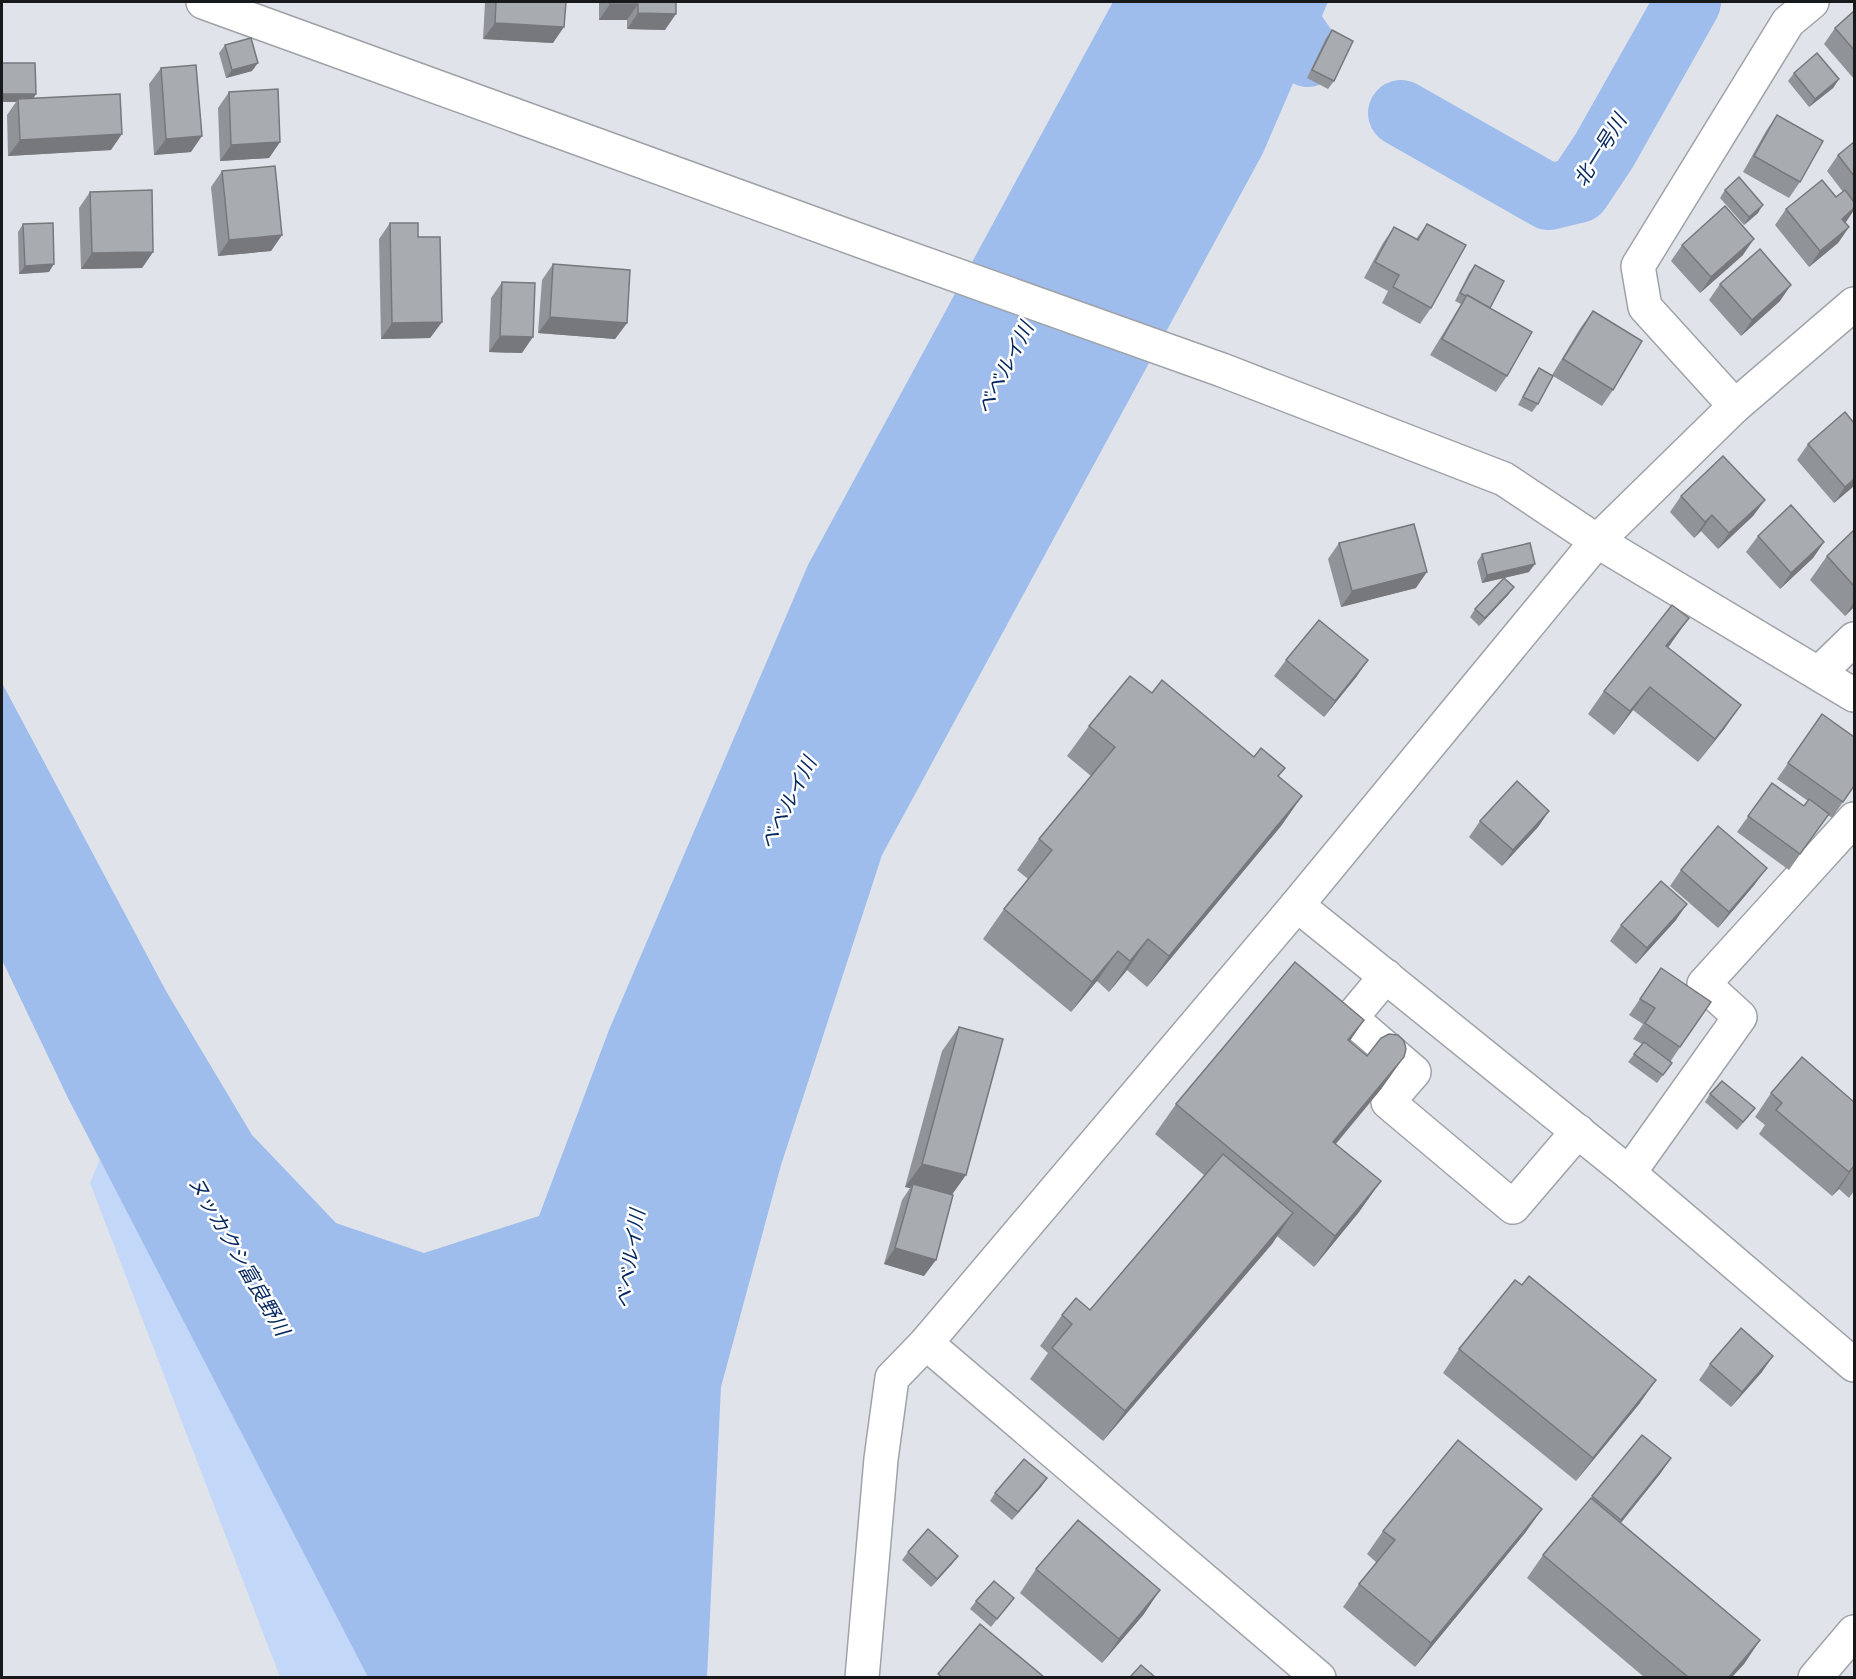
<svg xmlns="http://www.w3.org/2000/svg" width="1856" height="1679" viewBox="0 0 1856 1679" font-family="Helvetica,'Noto Sans JP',sans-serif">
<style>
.green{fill:#c3d7f8}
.water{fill:#9ebcec}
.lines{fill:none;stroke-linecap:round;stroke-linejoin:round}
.river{stroke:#9ebcec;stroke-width:66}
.minor-casing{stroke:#9fa3a8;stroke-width:36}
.minor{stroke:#fff;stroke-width:33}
.wall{fill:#909498}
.shaded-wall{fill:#76787c}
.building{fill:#a8acb1;stroke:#76787c;stroke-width:1.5}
.labels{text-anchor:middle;stroke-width:5;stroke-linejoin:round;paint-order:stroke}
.water-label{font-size:20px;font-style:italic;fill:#062960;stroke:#fff}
</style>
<rect width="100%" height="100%" fill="#e0e4ea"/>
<polygon class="green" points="110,1135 429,1677 280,1677 90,1183"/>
<polygon class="water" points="1113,2 1328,2 1263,153 882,855 781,1165 721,1387 707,1677 368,1677 68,1098 2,960 2,683 166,991 252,1135 336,1223 424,1253 539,1216 609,1030 808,565"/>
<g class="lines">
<g class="river">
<polyline points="1272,2 1308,54"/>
<polyline points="1401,113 1549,197 1578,190 1604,151 1688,2"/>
</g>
<defs>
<g id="minor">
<polyline points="203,2 886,250 1222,370 1504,479 1597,541 1854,695"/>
<polyline points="1735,406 1645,307 1638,266 1788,22 1812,2"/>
<polyline points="1819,673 1854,639"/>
<polyline points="1297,905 1629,1173 1854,1365"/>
<polyline points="1386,976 1351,1018 1414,1072 1388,1102 1513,1207 1578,1131"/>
<polyline points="1629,1173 1740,1017 1704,984 1854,819"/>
<polyline points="926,1343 1319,1678"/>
<polyline points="862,1678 881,1459 892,1378 926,1343 1297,905 1597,541 1735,406 1854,304"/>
<polyline points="1815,1678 1854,1632"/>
</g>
</defs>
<use href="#minor" class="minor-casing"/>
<use href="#minor" class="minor"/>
</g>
<g class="wall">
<polygon points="485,2 566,2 553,43 483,39"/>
<polygon points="599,2 676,2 665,30 627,29 627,20 599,20"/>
<polygon points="1854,11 1854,79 1824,44 1835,28"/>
<polygon points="1332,30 1334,81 1328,89 1307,78 1326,38"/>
<polygon points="225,45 252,71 226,78 219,53"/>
<polygon points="161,68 191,152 154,155 149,84"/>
<polygon points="1794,73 1839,79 1833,88 1809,107 1788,81"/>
<polygon points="229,92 280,142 269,158 220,161 218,108"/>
<polygon points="36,94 33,98 111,150 8,156 7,115 16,102 2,102"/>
<polygon points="1777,115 1800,182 1789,198 1743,172 1766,131"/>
<polygon points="1854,142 1854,210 1845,223 1849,227 1838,243 1809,267 1775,225 1786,209 1836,197 1843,192 1827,171 1838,155"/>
<polygon points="222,171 282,235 271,251 218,256 211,187"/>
<polygon points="1725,190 1758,213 1744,225 1720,198"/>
<polygon points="90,192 153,252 142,268 81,269 79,208"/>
<polygon points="390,223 418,237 442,322 430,338 381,339 379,239"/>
<polygon points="23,224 49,272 19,274 18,232"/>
<polygon points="1427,224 1431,308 1420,324 1382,303 1388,291 1364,278 1383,243 1394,227 1416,239"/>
<polygon points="1682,245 1743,255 1700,293 1671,261"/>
<polygon points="553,264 627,323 615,339 538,333 542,280"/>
<polygon points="1475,265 1490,308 1507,376 1496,392 1430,355 1461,304 1455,301 1469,273"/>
<polygon points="502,282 522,353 489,352 491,298"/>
<polygon points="1720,284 1780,301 1741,336 1709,300"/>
<polygon points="1593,311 1613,390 1602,406 1553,376 1538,404 1532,412 1518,405 1533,376 1539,368 1552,375 1581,327"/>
<polygon points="1808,444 1854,486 1834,503 1797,460"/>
<polygon points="1681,496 1765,500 1753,516 1718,549 1701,531 1694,538 1670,512"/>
<polygon points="1854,530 1854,607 1845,616 1810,580 1827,556"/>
<polygon points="1758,536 1824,542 1813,558 1780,589 1746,552"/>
<polygon points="1339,543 1416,588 1341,607 1328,559"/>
<polygon points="1482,554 1529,572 1504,578 1514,587 1508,595 1479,626 1470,617 1475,609 1504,578 1482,583 1477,562"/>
<polygon points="1672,642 1668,648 1725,728 1698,762 1633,710 1614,735 1588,714 1604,691"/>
<polygon points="1286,660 1357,676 1324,717 1274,676"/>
<polygon points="1152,693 1254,757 1302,796 1281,826 1147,987 1127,970 1109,992 1097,981 1071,1012 983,939 1004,909 1028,879 1017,870 1039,839 1091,776 1067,756 1089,726"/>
<polygon points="1822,714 1854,786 1832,818 1828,815 1789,870 1737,832 1772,783 1804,806 1808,801 1777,779"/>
<polygon points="1549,811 1538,827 1502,866 1469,837 1480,821"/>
<polygon points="1681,870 1755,884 1718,928 1670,886"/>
<polygon points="1676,920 1636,964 1610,941 1621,925"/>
<polygon points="1661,968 1711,1002 1670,1062 1672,1063 1657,1083 1628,1062 1642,1044 1633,1039 1643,1024 1629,1015"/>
<polygon points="1364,1020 1349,1042 1382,1088 1336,1144 1381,1181 1359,1212 1314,1267 1277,1236 1272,1244 1103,1441 1030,1379 1048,1353 1040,1346 1062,1315 1090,1310 1204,1175 1155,1134 1176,1104"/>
<polygon points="959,1027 952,1195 924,1276 884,1264 902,1200 910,1188 905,1187 942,1051"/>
<polygon points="1771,1093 1854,1102 1854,1191 1849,1198 1839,1189 1832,1196 1759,1134 1765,1125 1755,1117"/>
<polygon points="1710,1094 1749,1116 1737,1130 1705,1102"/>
<polygon points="1522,1285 1640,1403 1576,1481 1443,1373 1459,1349"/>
<polygon points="1710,1364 1762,1372 1731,1407 1699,1380"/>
<polygon points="1642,1435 1671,1458 1660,1474 1621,1523 1760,1640 1744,1664 1732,1677 1644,1677 1527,1578 1543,1555 1591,1498"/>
<polygon points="1047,1478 1012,1520 990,1501 995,1493"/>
<polygon points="1542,1509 1525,1533 1415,1667 1343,1607 1359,1584 1377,1563 1367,1554 1383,1531"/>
<polygon points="908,1552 958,1556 952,1564 931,1587 902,1560"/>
<polygon points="1036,1569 1144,1614 1102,1663 1020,1593"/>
<polygon points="1014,1598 991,1627 970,1609 976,1601"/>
</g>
<g class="shaded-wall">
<polygon points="610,4 638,4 627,20 599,20"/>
<polygon points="638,13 676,14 665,30 627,29"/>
<polygon points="495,23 564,27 553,43 483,39"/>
<polygon points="258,63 252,71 226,78 232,70"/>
<polygon points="1839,79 1833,88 1809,107 1815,99"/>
<polygon points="2,94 36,94 31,102 18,99 16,102 2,102"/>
<polygon points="122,134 111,150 8,156 20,140"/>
<polygon points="202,136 191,152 154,155 166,139"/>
<polygon points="280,142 269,158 220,161 231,145"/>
<polygon points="1763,205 1758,213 1744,225 1749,217"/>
<polygon points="1854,208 1854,210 1846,222 1831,235 1842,219"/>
<polygon points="1849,227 1838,243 1809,267 1820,251"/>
<polygon points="282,235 271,251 218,256 229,240"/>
<polygon points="1754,239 1743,255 1700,293 1711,277"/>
<polygon points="153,252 142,268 81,269 92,253"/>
<polygon points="54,264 49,272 19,274 25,266"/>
<polygon points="1791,285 1780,301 1741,336 1752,320"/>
<polygon points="550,317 627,323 615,339 538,333"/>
<polygon points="442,322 430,338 381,339 392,323"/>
<polygon points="500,336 533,337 522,353 489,352"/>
<polygon points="1854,479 1854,486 1834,503 1845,487"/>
<polygon points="1765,500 1753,516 1718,549 1729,533"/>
<polygon points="1712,515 1701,531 1694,538 1705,522"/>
<polygon points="1824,542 1813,558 1780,589 1791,573"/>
<polygon points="1535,564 1529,572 1482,583 1487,575"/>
<polygon points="1427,572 1416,588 1341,607 1352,591"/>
<polygon points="1514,587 1508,595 1479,626 1485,618"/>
<polygon points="1854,602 1854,607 1845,616"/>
<polygon points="1689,618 1672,642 1650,670 1666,646"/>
<polygon points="1368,660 1357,676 1324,717 1335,701"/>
<polygon points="1650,687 1633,710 1614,735 1630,711"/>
<polygon points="1741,705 1725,728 1698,762 1715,739"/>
<polygon points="1302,796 1281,826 1147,987 1169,956"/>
<polygon points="1549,811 1538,827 1502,866 1513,850"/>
<polygon points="1767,868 1755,884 1718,928 1729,912"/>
<polygon points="1687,904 1676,920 1636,964 1647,948"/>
<polygon points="1148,939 1127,970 1109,992 1130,961"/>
<polygon points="1118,951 1097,981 1071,1012 1092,982"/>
<polygon points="1364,1020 1343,1051 1348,1040"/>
<polygon points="1404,1057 1382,1088 1312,1172 1333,1142"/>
<polygon points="922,1164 966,1175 949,1199 913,1184 910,1188 905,1187"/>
<polygon points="1854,1166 1839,1189 1832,1196 1849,1172"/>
<polygon points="1381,1181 1359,1212 1314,1267 1335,1236"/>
<polygon points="1293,1213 1272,1244 1103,1441 1125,1411"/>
<polygon points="895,1248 936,1260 924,1276 884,1264"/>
<polygon points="1773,1356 1762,1372 1731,1407 1742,1392"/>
<polygon points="1656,1380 1640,1403 1576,1481 1593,1458"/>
<polygon points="1671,1458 1660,1474 1610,1536 1621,1520"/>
<polygon points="1047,1478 1041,1487 1012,1520 1018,1512"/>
<polygon points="1542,1509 1525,1533 1415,1667 1431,1643"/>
<polygon points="958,1556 952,1564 931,1587 937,1579"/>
<polygon points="1160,1590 1144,1614 1102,1663 1119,1639"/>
<polygon points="1760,1640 1744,1664 1732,1677 1729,1677"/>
</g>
<g class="building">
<polygon points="496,2 566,2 564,27 495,23"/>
<polygon points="610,2 676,2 676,14 638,13 638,4 610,4"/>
<polygon points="1854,11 1854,50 1835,28"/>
<polygon points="1332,30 1353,41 1334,81 1312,70"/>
<polygon points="251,38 258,63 232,70 225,45"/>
<polygon points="1817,53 1839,79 1815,99 1794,73"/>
<polygon points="2,63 35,63 36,94 2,94"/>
<polygon points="196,65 202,136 166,139 161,68"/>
<polygon points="278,89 280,142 231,145 229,92"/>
<polygon points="120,94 122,134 20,140 18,99"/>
<polygon points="1777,115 1823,141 1800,182 1754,156"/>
<polygon points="1854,142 1854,176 1838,155"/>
<polygon points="275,166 282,235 229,240 222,171"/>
<polygon points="1739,177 1763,205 1749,217 1725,190"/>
<polygon points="1822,180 1836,197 1845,190 1854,202 1854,208 1842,219 1849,227 1820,251 1786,209"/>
<polygon points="152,190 153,252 92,253 90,192"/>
<polygon points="1725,206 1754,239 1711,277 1682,245"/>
<polygon points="53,223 54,264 25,266 23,224"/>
<polygon points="390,223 418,223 418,237 440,237 442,322 392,323"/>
<polygon points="1427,224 1466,245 1431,308 1393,287 1399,275 1375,262 1394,227 1418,240"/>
<polygon points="1760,249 1791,285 1752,320 1720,284"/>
<polygon points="553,264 630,270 627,323 550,317"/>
<polygon points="1475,265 1504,281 1490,308 1467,295 1466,296 1460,293"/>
<polygon points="502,282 535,283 533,337 500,336"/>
<polygon points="1467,295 1532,332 1507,376 1442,339"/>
<polygon points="1593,311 1642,341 1613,390 1563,359"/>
<polygon points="1539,368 1553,376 1538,404 1523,397"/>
<polygon points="1845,412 1854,423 1854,479 1845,487 1808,444"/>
<polygon points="1723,456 1765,500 1729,533 1712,515 1705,522 1681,496"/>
<polygon points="1791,505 1824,542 1791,573 1758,536"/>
<polygon points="1414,524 1427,572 1352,591 1339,543"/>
<polygon points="1854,530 1854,586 1827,556"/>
<polygon points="1530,543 1535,564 1487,575 1482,554"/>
<polygon points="1504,578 1514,587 1485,618 1475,609"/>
<polygon points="1672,605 1689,618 1666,646 1741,705 1715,739 1650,687 1630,711 1604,691"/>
<polygon points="1319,620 1368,660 1335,701 1286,660"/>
<polygon points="1130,676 1152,693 1162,680 1254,757 1261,748 1285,768 1278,776 1302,796 1169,956 1148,939 1130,961 1118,951 1092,982 1004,909 1052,850 1039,839 1115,747 1089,726"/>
<polygon points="1822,714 1854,737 1854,786 1843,802 1788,763"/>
<polygon points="1517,781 1549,811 1513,850 1480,821"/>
<polygon points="1772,783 1804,806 1809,799 1829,814 1800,854 1748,816"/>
<polygon points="1718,826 1767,868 1729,912 1681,870"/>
<polygon points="1661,881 1687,904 1647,948 1621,925"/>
<polygon points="1295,962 1364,1020 1348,1040 1367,1056 1381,1038 1389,1034 1398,1035 1404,1041 1406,1049 1404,1057 1333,1142 1381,1181 1335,1236 1176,1104"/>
<polygon points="1661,968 1711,1002 1680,1047 1645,1023 1655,1008 1640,999"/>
<polygon points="959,1027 1003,1039 966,1175 922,1164"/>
<polygon points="1644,1042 1672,1063 1663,1075 1634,1054"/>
<polygon points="1802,1057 1854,1102 1854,1166 1849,1172 1776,1110 1782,1103 1771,1093"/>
<polygon points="1722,1081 1755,1108 1743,1122 1710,1094"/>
<polygon points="1223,1154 1293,1213 1125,1411 1052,1348 1072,1324 1062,1315 1076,1298 1090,1310"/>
<polygon points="913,1184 953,1195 936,1260 895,1248"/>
<polygon points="1529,1276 1656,1380 1593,1458 1459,1349 1515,1280 1522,1285"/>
<polygon points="1741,1328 1773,1356 1742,1392 1710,1364"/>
<polygon points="1642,1435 1671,1458 1621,1520 1592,1496"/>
<polygon points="1458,1440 1542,1509 1431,1643 1359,1584 1395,1540 1383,1531"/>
<polygon points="1024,1459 1047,1478 1018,1512 995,1493"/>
<polygon points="1591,1498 1760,1640 1729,1677 1688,1677 1543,1555"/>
<polygon points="1078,1520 1160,1590 1119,1639 1036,1569"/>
<polygon points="928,1529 958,1556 937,1579 908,1552"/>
<polygon points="994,1581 1014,1598 997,1619 976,1601"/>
<polygon points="980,1624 1044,1677 942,1677 938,1674"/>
<polygon points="1141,1665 1155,1677 1130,1677"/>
</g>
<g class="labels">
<g class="water-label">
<text transform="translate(1600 150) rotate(-58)" y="7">北一号川</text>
<text transform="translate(1005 368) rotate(-63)" y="7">ベベルイ川</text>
<text transform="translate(788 803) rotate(-63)" y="7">ベベルイ川</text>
<text transform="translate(239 1256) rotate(60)" y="7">ヌッカクシ富良野川</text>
<text transform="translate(630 1259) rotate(-81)" y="7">ベベルイ川</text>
</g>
</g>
<rect width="1856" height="1679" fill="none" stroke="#18191b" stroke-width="6"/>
</svg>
